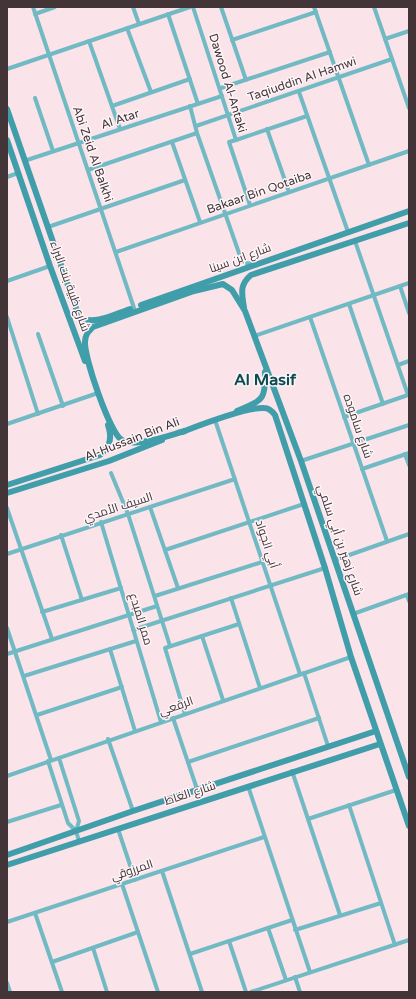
<svg xmlns="http://www.w3.org/2000/svg" width="416" height="999" viewBox="0 0 416 999" font-family="'Varela Round',Cairo,sans-serif">
<style>
.lines{fill:none;stroke-linecap:round;stroke-linejoin:round}
.street{stroke:#71bac4;stroke-width:4}
.secondary{stroke:#3f9eaa;stroke-width:6}
.labels{text-anchor:middle;stroke-width:3;stroke-linejoin:round;paint-order:stroke}
.street-label{font-size:12px;fill:#433438;stroke:#fdf5f7}
.district-label{font-size:16px;font-weight:bold;fill:#0c4b52;stroke:#fdf5f7}
</style>
<rect width="100%" height="100%" fill="#fae3e9"/>
<g class="lines">
<g class="street">
<polyline points="33,7 134,308"/>
<polyline points="133,7 139,24"/>
<polyline points="193,7 236,140 229,142 250,205"/>
<polyline points="221,7 246,80"/>
<polyline points="314,7 369,165"/>
<polyline points="374,7 409,108"/>
<polyline points="35,14 55,7"/>
<polyline points="168,14 198,104"/>
<polyline points="127,28 151,92"/>
<polyline points="385,39 409,31"/>
<polyline points="232,40 316,12"/>
<polyline points="89,41 120,129"/>
<polyline points="7,69 190,7"/>
<polyline points="221,88 330,52"/>
<polyline points="299,92 348,232"/>
<polyline points="35,98 53,151"/>
<polyline points="112,106 190,79"/>
<polyline points="190,106 197,133 240,256 246,263 254,264"/>
<polyline points="196,126 392,59"/>
<polyline points="267,129 289,192"/>
<polyline points="236,140 307,116"/>
<polyline points="172,142 200,222"/>
<polyline points="24,161 222,96"/>
<polyline points="88,170 197,133"/>
<polyline points="7,177 18,173"/>
<polyline points="48,227 185,180"/>
<polyline points="355,241 408,395"/>
<polyline points="116,252 409,151"/>
<polyline points="7,281 50,266"/>
<polyline points="400,286 409,313"/>
<polyline points="349,304 383,404"/>
<polyline points="7,317 38,414"/>
<polyline points="310,317 387,541"/>
<polyline points="38,334 63,406"/>
<polyline points="254,336 409,283"/>
<polyline points="398,365 409,361"/>
<polyline points="344,417 408,395"/>
<polyline points="215,420 300,674"/>
<polyline points="7,424 98,393"/>
<polyline points="405,454 409,465"/>
<polyline points="301,461 409,425"/>
<polyline points="362,469 409,453"/>
<polyline points="111,473 128,514 170,646"/>
<polyline points="150,507 178,588"/>
<polyline points="7,508 52,639"/>
<polyline points="101,522 161,722"/>
<polyline points="61,535 82,600"/>
<polyline points="165,550 304,504"/>
<polyline points="7,554 235,479"/>
<polyline points="335,560 409,534"/>
<polyline points="407,595 409,601"/>
<polyline points="155,596 262,562"/>
<polyline points="231,598 260,688"/>
<polyline points="42,612 121,588"/>
<polyline points="353,614 409,594"/>
<polyline points="7,628 51,760"/>
<polyline points="133,630 325,568"/>
<polyline points="202,636 223,700"/>
<polyline points="110,649 135,731"/>
<polyline points="7,654 157,606"/>
<polyline points="304,673 328,746"/>
<polyline points="24,676 136,641"/>
<polyline points="185,714 165,648 239,624"/>
<polyline points="37,715 122,687"/>
<polyline points="173,718 197,789"/>
<polyline points="108,739 133,811"/>
<polyline points="59,758 79,821 76,831"/>
<polyline points="48,761 68,823 76,831 79,841"/>
<polyline points="188,762 319,718"/>
<polyline points="292,771 340,915"/>
<polyline points="7,776 351,657"/>
<polyline points="248,786 310,972"/>
<polyline points="349,805 395,945"/>
<polyline points="308,819 396,790"/>
<polyline points="7,822 61,805"/>
<polyline points="118,829 135,880"/>
<polyline points="162,871 202,992"/>
<polyline points="122,884 158,992"/>
<polyline points="35,913 62,992"/>
<polyline points="7,922 264,837"/>
<polyline points="268,928 286,980"/>
<polyline points="295,930 381,903"/>
<polyline points="229,941 246,992"/>
<polyline points="93,948 107,992"/>
<polyline points="190,954 292,920"/>
<polyline points="52,962 138,932"/>
<polyline points="295,977 300,992"/>
<polyline points="7,983 10,992"/>
<polyline points="251,992 409,940"/>
</g>
<g class="secondary">
<path d="M 7,109 L 79,317 C 94,326 115,314 130,309"/>
<polyline points="7,140 50,266 85,361"/>
<polyline points="141,305 409,211"/>
<path d="M 244,308 C 242,294 239,285 251,275 L 409,223"/>
<path d="M 237,411 C 262,400 266,401 265,372"/>
<path d="M 185,431 C 170,435 136,448 122,440 C 110,434 84,357 85,342 C 85,335 88,332 93,327 L 194,291 L 223,284 L 232,290 L 245,311 L 301,461 L 409,777"/>
<path d="M 182,432 C 200,425 247,407 264,408 C 269,408 272,411 275,415 L 325,568 L 351,657 L 409,826"/>
<path d="M 7,485 L 100,455 C 111,446 112,437 108,425"/>
<polyline points="7,493 109,461 162,440"/>
<polyline points="7,855 133,811 376,731"/>
<polyline points="7,865 380,744"/>
</g>
</g>
<g class="labels">
<g class="street-label">
<text transform="translate(302 79) rotate(-19)" y="4">Taqiuddin Al Hamwi</text>
<text transform="translate(228 83) rotate(73)" y="4">Dawood Al-Antaki</text>
<text transform="translate(120 119) rotate(-18)" y="4">Al Atar</text>
<text transform="translate(93 154) rotate(71)" y="4">Abi Zeid Al Balkhi</text>
<text transform="translate(259 192) rotate(-19)" y="4">Bakaar Bin Qotaiba</text>
<text transform="translate(240 258) rotate(-20)" y="4">شارع ابن سينا</text>
<text transform="translate(70 286) rotate(70)" y="4">شارع ظبية بنت البراء</text>
<text transform="translate(358 426) rotate(71)" y="4">شارع ساموده</text>
<text transform="translate(132 439) rotate(-21)" y="4">Al-Hussain Bin Ali</text>
<text transform="translate(118 507) rotate(-18)" y="4">السيف الأمدي</text>
<text transform="translate(340 540) rotate(71)" y="4">شارع زهير بن أبي سلمي</text>
<text transform="translate(267 544) rotate(72)" y="4">أبي الجواد</text>
<text transform="translate(141 619) rotate(73)" y="4">ممر المبدع</text>
<text transform="translate(176 706) rotate(-19)" y="4">الرقعي</text>
<text transform="translate(190 793) rotate(-18)" y="4">شارع الغاط</text>
<text transform="translate(132 870) rotate(-18)" y="4">المرزوقي</text>
</g>
<g class="district-label">
<text x="265" y="385">Al Masif</text>
</g>
</g>
<rect width="416" height="999" fill="none" stroke="#433438" stroke-width="16"/>
</svg>
